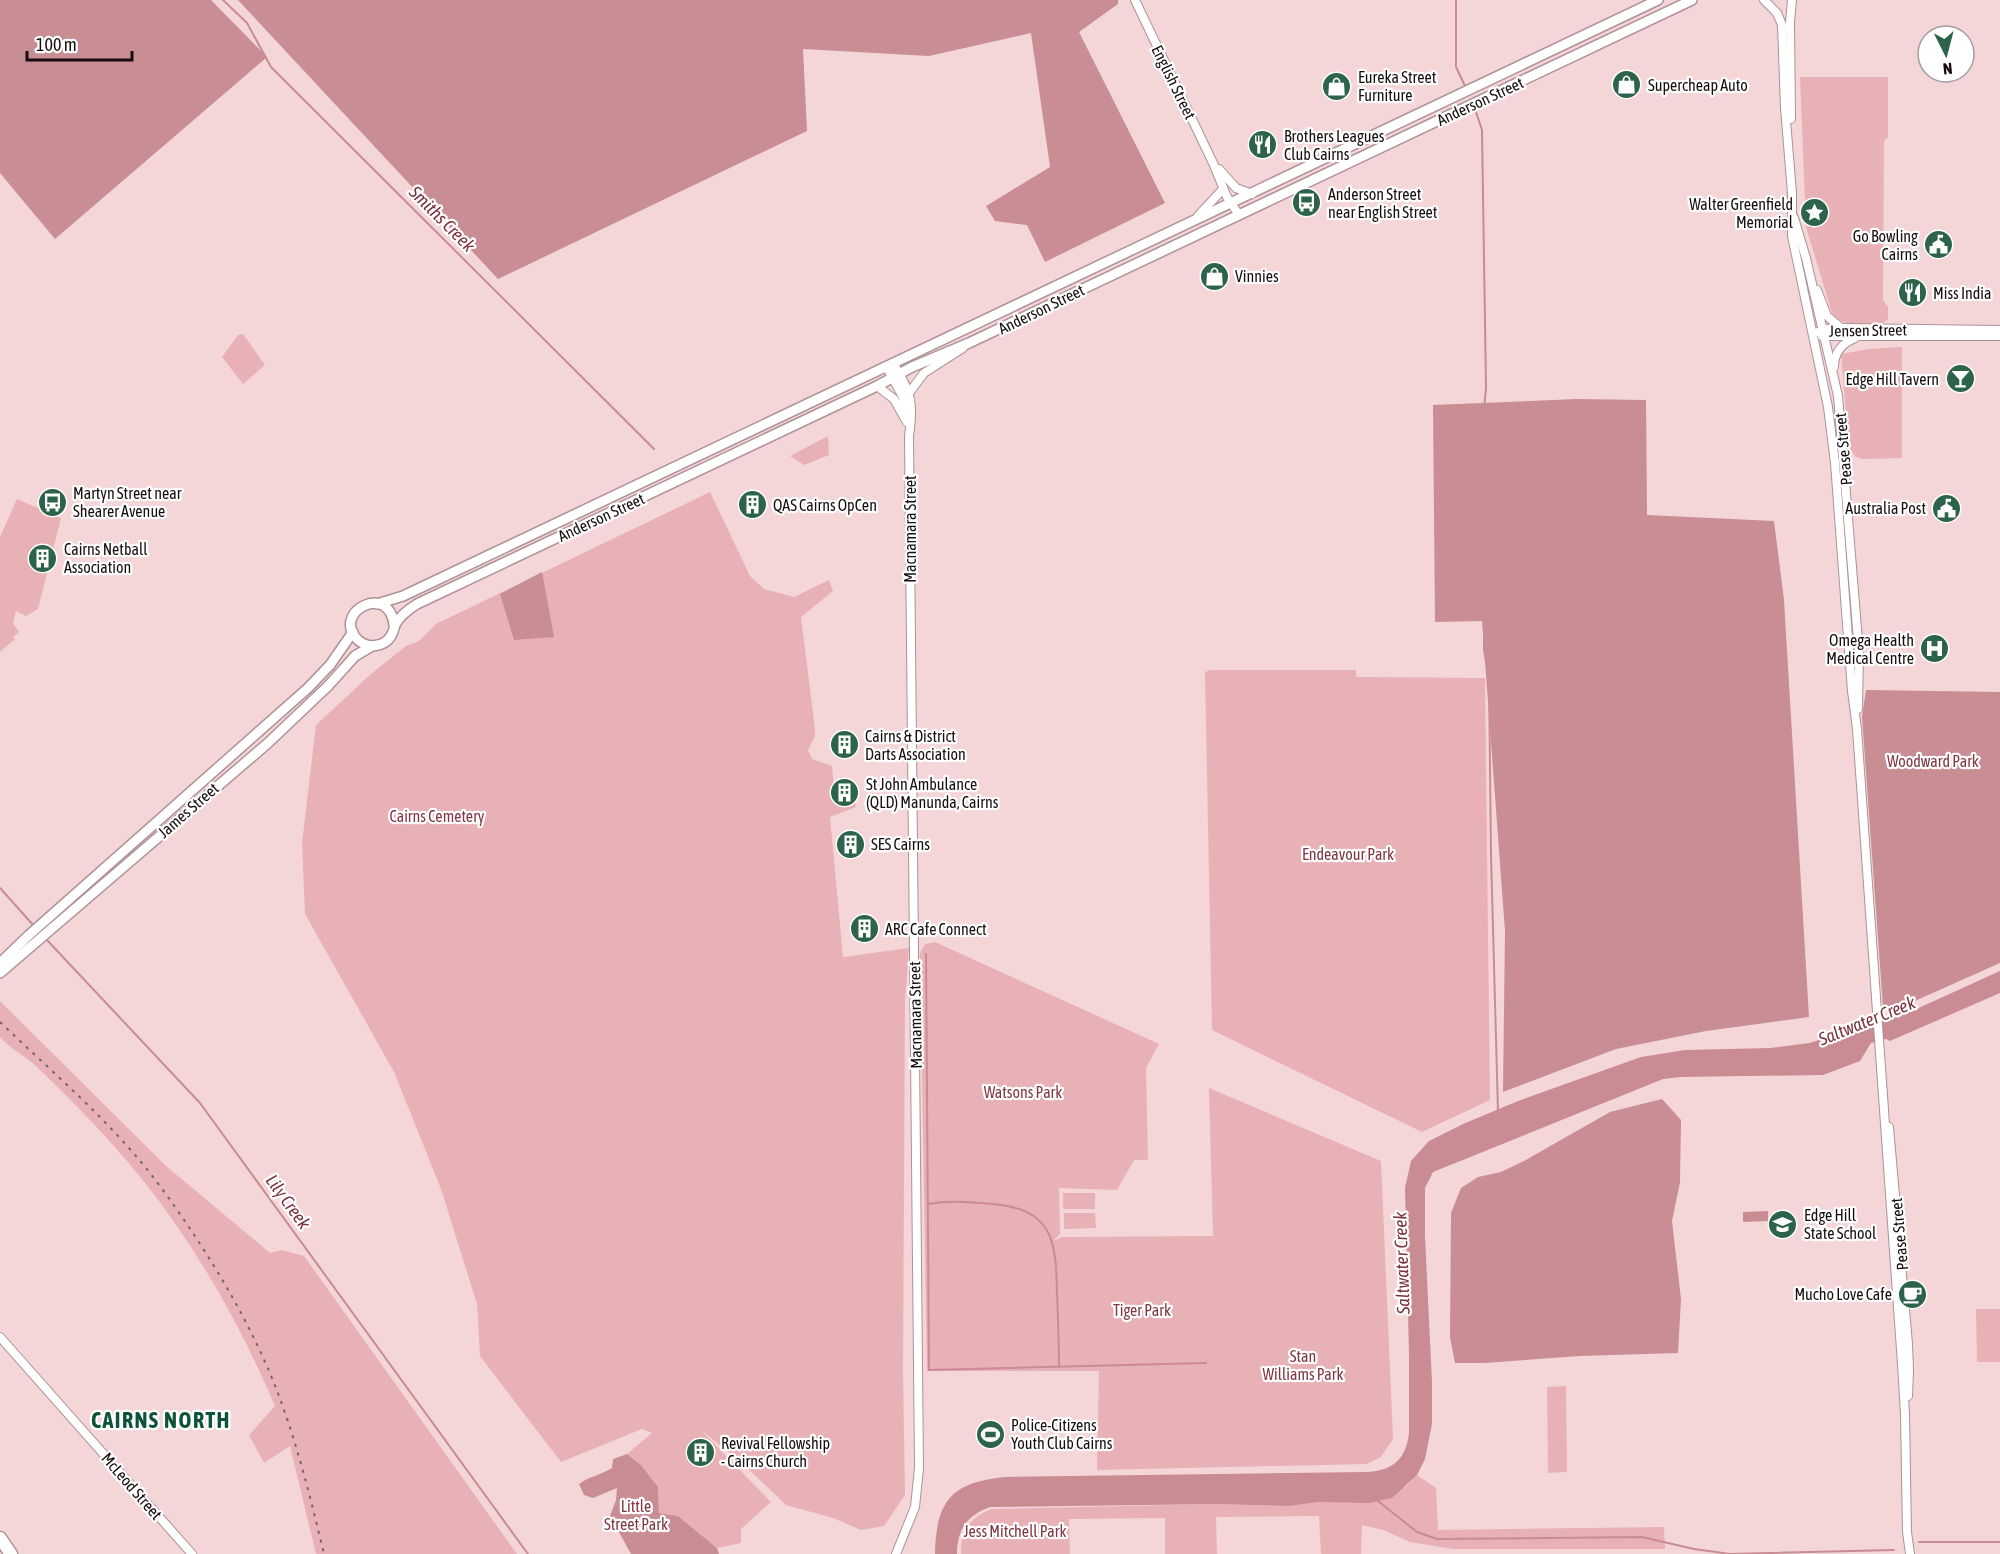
<svg xmlns="http://www.w3.org/2000/svg" width="2000" height="1554" viewBox="0 0 2000 1554" font-family="'Asap Condensed',sans-serif">
<style>
.green{fill:#e8b1b6}
.forest{fill:#c98d94}
.water{fill:#c88c92}
.lines{fill:none;stroke-linecap:round;stroke-linejoin:round}
.stream{stroke:#c88c92;stroke-width:2}
.minor-casing{stroke:#ae9294;stroke-width:10}
.major-casing{stroke:#ae9294;stroke-width:12}
.highway-casing{stroke:#ae9294;stroke-width:15}
.minor{stroke:#fff;stroke-width:8}
.major{stroke:#fff;stroke-width:9}
.highway{stroke:#fff;stroke-width:12}
.rail{stroke:#776466;stroke-width:2;stroke-dasharray:3 6;stroke-linecap:butt}
.labels{text-anchor:middle;stroke-width:4.5;stroke-linejoin:round;paint-order:stroke}
.poi-label{font-size:16px;fill:#160d0e;stroke:#fff;text-anchor:start}
.street-label{font-size:16px;fill:#160d0e;stroke:#fff}
.park-label{font-size:16px;fill:#813643;stroke:#fff}
.water-label{font-size:18px;font-style:italic;fill:#7a303d;stroke:#fff}
.district-label{font-size:22px;font-weight:bold;letter-spacing:1.5px;fill:#0e5339;stroke:#fff}
</style>
<rect width="100%" height="100%" fill="#f4d6d9"/>
<g class="green">
<path d="M 1800,77 L 1888,77 L 1888,137 L 1884,141 L 1883,300 L 1888,307 L 1888,319 L 1882,324 C 1865,324 1844,329 1832,313 L 1806,227 Z"/>
<polygon points="243,334 265,365 243,384 222,357 238,335"/>
<polygon points="1902,347 1902,458 1862,459 1856,457 1849,448 1841,354 1869,349"/>
<polygon points="828,436 829,455 804,465 790,456"/>
<polygon points="710,492 750,576 764,589 794,597 829,580 833,591 801,617 814,721 815,736 808,750 812,759 832,766 835,801 855,802 856,807 830,817 843,957 909,948 905,1001 903,1372 905,1495 884,1526 861,1530 833,1518 786,1505 743,1464 701,1430 771,1502 741,1529 741,1543 717,1548 678,1516 659,1513 658,1487 641,1465 627,1454 652,1433 642,1429 561,1462 480,1356 477,1304 441,1189 394,1072 305,914 302,843 316,725 371,674 406,646 419,641 436,624"/>
<polygon points="17,499 61,518 38,609 26,616 16,611 13,623 19,632 13,637 15,639 0,652 0,537"/>
<polygon points="1210,670 1356,670 1356,677 1485,678 1490,1100 1422,1132 1212,1030 1205,672"/>
<polygon points="935,942 1159,1044 1146,1068 1148,1160 1134,1160 1117,1190 1059,1188 1060,1234 1053,1241 1062,1237 1213,1236 1209,1088 1381,1161 1393,1439 1381,1457 1367,1464 1097,1470 1099,1371 927,1371 920,953 925,944"/>
<path d="M 0,1001 L 166,1166 L 270,1253 L 282,1250 L 304,1256 L 517,1554 L 316,1554 L 290,1446 L 264,1463 L 249,1435 L 275,1406 C 233,1307 176,1212 103,1134 C 81,1110 58,1087 35,1065 C 24,1055 10,1049 0,1037 Z"/>
<rect x="1063" y="1193" width="32" height="16"/>
<polygon points="1064,1213 1095,1213 1096,1228 1064,1229"/>
<polygon points="1976,1309 2000,1309 2000,1362 1977,1362"/>
<polygon points="1566,1386 1567,1472 1548,1473 1547,1387"/>
<path d="M 1417,1475 L 1436,1488 L 1438,1530 L 1664,1527 L 1665,1549 L 1453,1549 L 1410,1542 L 1383,1530 L 1362,1525 L 1361,1554 L 1321,1554 L 1319,1516 L 1216,1517 L 1217,1554 L 1165,1554 L 1165,1518 L 1069,1519 L 1070,1554 L 961,1554 C 960,1530 970,1518 991,1509 L 1216,1504 L 1289,1506 L 1319,1502 L 1405,1487 Z"/>
</g>
<g class="forest">
<polygon points="0,0 211,0 267,57 55,239 0,173"/>
<polygon points="238,0 1118,0 1118,4 1079,32 1165,203 1045,262 1027,225 995,221 986,206 1050,167 1031,33 929,56 803,49 807,131 498,279"/>
<polygon points="1577,399 1646,400 1647,515 1774,521 1784,600 1809,1017 1706,1031 1616,1049 1503,1092 1505,931 1482,621 1435,622 1433,405"/>
<polygon points="542,572 554,637 514,640 500,594"/>
<polygon points="1866,690 2000,692 2000,963 1890,1012 1883,1007 1862,717"/>
<polygon points="1662,1099 1681,1120 1680,1182 1672,1221 1681,1299 1678,1353 1580,1356 1484,1363 1455,1363 1450,1337 1451,1213 1461,1188 1478,1177 1501,1172 1524,1161 1610,1112"/>
<path d="M 627,1454 L 641,1465 L 658,1487 L 659,1513 L 678,1516 L 717,1548 L 719,1554 L 631,1554 L 610,1516 L 616,1500 L 617,1488 L 593,1498 L 584,1495 L 579,1484 C 590,1476 601,1475 612,1468 L 613,1459 Z"/>
</g>
<g class="water">
<path d="M 2000,971 L 2000,993 L 1890,1041 L 1886,1039 L 1871,1043 L 1860,1061 L 1823,1075 L 1681,1077 L 1663,1079 L 1433,1172 L 1425,1188 L 1425,1236 L 1432,1382 L 1432,1424 L 1425,1459 L 1417,1475 L 1392,1498 L 1369,1503 L 1319,1502 L 1289,1506 L 1216,1504 L 990,1507 C 967,1515 957,1530 957,1554 L 935,1554 C 936,1500 952,1482 1006,1477 L 1366,1472 C 1392,1471 1406,1460 1409,1433 L 1409,1354 L 1405,1188 L 1411,1161 L 1429,1141 L 1463,1124 L 1518,1101 L 1641,1057 L 1685,1050 L 1771,1048 L 1810,1043 L 1867,1023 L 1912,1011 Z"/>
<polygon points="1768,1211 1768,1221 1743,1222 1743,1212"/>
</g>
<g class="lines">
<g class="stream">
<polyline points="223,0 247,23 271,67 654,449"/>
<polyline points="1456,0 1456,67 1465,86"/>
<polyline points="1475,109 1482,130 1486,388 1482,430 1485,572 1484,650 1489,678 1491,855 1498,1112"/>
<polyline points="0,888 34,926"/>
<polyline points="46,939 200,1103 528,1554"/>
<polyline points="926,954 929,1370 1206,1363"/>
<path d="M 928,1204 C 950,1200 970,1202 992,1204 C 1053,1209 1056,1240 1057,1293 C 1058,1318 1059,1342 1059,1367"/>
<polyline points="1378,1501 1417,1532 1437,1539 1642,1537 1694,1549 1730,1554 1894,1550"/>
<polyline points="1919,1542 2000,1542"/>
</g>
<defs>
<g id="minor">
<polyline points="1135,0 1213,163 1227,197 1239,215"/>
<polyline points="1764,0 1777,13 1782,25 1785,108 1792,193 1792,236 1828,407 1835,463 1852,691 1857,729 1902,1364 1905,1414 1907,1532 1910,1554"/>
<polyline points="1791,119 1790,22 1792,0"/>
<polyline points="1219,169 1236,188 1252,194"/>
<polyline points="1198,216 1223,189"/>
<polyline points="1794,218 1806,258 1838,396 1859,653 1858,709"/>
<polyline points="1817,290 1827,316 1840,327"/>
<polyline points="1818,332 1826,329 1841,328 2000,330"/>
<polyline points="1822,336 2000,336"/>
<path d="M 893,363 C 911,392 914,402 909,436 L 919,1468 L 915,1507 L 896,1554"/>
<polyline points="886,366 903,397 907,422"/>
<path d="M 1834,367 C 1834,353 1842,343 1855,338"/>
<polyline points="877,386 894,399 905,419"/>
<polyline points="909,393 924,373 963,348"/>
<polyline points="1889,1127 1908,1344 1909,1370 1908,1396"/>
<polyline points="0,1337 192,1554"/>
</g>
<g id="major">
<polyline points="377,604 403,596 1658,0"/>
<path d="M 394,625 C 389,581 330,613 358,640 C 368,649 384,647 391,636 C 394,631 394,627 396,623 C 401,615 409,609 417,604 L 877,386 L 912,367 L 969,343 L 1692,0"/>
<polyline points="0,963 29,935 308,688 330,665 353,632"/>
<polyline points="0,973 268,743 328,686 355,656 372,646"/>
</g>
<polyline id="highway" points="0,1538 11,1554"/>
</defs>
<use href="#minor" class="minor-casing"/>
<use href="#major" class="major-casing"/>
<use href="#highway" class="highway-casing"/>
<use href="#minor" class="minor"/>
<use href="#major" class="major"/>
<use href="#highway" class="highway"/>
<path class="rail" d="M 0,1022 C 52,1072 109,1120 153,1177 C 196,1233 242,1307 269,1371 C 294,1430 309,1492 324,1554"/>
</g>
<defs>
<symbol id="shop-disc" viewBox="-11 -11 22 22"><circle r="9.5" fill="#2c634a" stroke="#fff"/><path d="M-5-2.5h2.3a2.7 3.5 0 0 1 5.4 0H5L5.5 6h-11ZM-1.5-2.5h3a1.5 2.3 0 0 0-3 0Z" fill="#fff"/></symbol>
<symbol id="restaurant-disc" viewBox="-11 -11 22 22"><circle r="9.5" fill="#2c634a" stroke="#fff"/><path d="M-5-6h1v4h1v-4h1v4h1v-4h1v5L-1.5 .5V6h-2V.5L-5-1ZM5-6V6H3V1.5H1.5Q1.5-4 5-6Z" fill="#fff"/></symbol>
<symbol id="bus-disc" viewBox="-11 -11 22 22"><circle r="9.5" fill="#2c634a" stroke="#fff"/><path d="M-5-6H5V4H4V6H2V4H-2V6H-4V4H-5ZM-3.5-4V0h7V-4ZM-3.5 1.2v1.5H-2V1.2ZM2 1.2v1.5H3.5V1.2Z" fill="#fff"/></symbol>
<symbol id="sight-disc" viewBox="-11 -11 22 22"><circle r="9.5" fill="#2c634a" stroke="#fff"/><path d="M0-6L1.8-2.2L6-1.7L2.9 1.2L3.7 5.4L0 3.3L-3.7 5.4L-2.9 1.2L-6-1.7L-1.8-2.2Z" fill="#fff"/></symbol>
<symbol id="civic-disc" viewBox="-11 -11 22 22"><circle r="9.5" fill="#2c634a" stroke="#fff"/><path d="M-.6-6.5H3V-4.5H.6V-3L4-1V1h2V6H-6V1h2V-1L-.6-3ZM-1.2 2.5V6h2.4V2.5Z" fill="#fff"/></symbol>
<symbol id="bar-disc" viewBox="-11 -11 22 22"><circle r="9.5" fill="#2c634a" stroke="#fff"/><path d="M-6-5H6L.8 .8V4.5H3.5V6h-7V4.5H-.8V.8Z" fill="#fff"/></symbol>
<symbol id="building-disc" viewBox="-11 -11 22 22"><circle r="9.5" fill="#2c634a" stroke="#fff"/><path d="M-4-6H4V6H1V3H-1V6H-4ZM-2.5-4.3h1.7v1.8h-1.7ZM.8-4.3h1.7v1.8H.8ZM-2.5-1h1.7V.8h-1.7ZM.8-1h1.7V.8H.8Z" fill="#fff"/></symbol>
<symbol id="hospital-disc" viewBox="-11 -11 22 22"><circle r="9.5" fill="#2c634a" stroke="#fff"/><path d="M-5-5h3v3.5h4V-5h3V5h-3V1.5h-4V5h-3Z" fill="#fff"/></symbol>
<symbol id="school-disc" viewBox="-11 -11 22 22"><circle r="9.5" fill="#2c634a" stroke="#fff"/><path d="M0-5L7-2L0 1L-7-2ZM-4 1L0 2.5L4 1V4Q0 6-4 4Z" fill="#fff"/></symbol>
<symbol id="cafe-disc" viewBox="-11 -11 22 22"><circle r="9.5" fill="#2c634a" stroke="#fff"/><path d="M-5.5-4.5H6V0H3Q3 3.5 0 3.5H-2.5Q-5.5 3.5-5.5 0ZM3-3.2v2h1.7v-2ZM-6 4.5H4V6H-6Z" fill="#fff"/></symbol>
<symbol id="stadium-disc" viewBox="-11 -11 22 22"><circle r="9.5" fill="#2c634a" stroke="#fff"/><path d="M0-5a6.5 5 0 1 0 0 10a6.5 5 0 1 0 0-10ZM-3.5-1.8h7v3.6h-7Z" fill="#fff"/></symbol>
</defs>
<g fill-rule="evenodd">
<use href="#shop-disc" x="1610" y="68" width="33" height="33"/>
<use href="#shop-disc" x="1320" y="70" width="33" height="33"/>
<use href="#restaurant-disc" x="1246" y="128" width="33" height="33"/>
<use href="#bus-disc" x="1290" y="186" width="33" height="33"/>
<use href="#sight-disc" x="1798" y="196" width="33" height="33"/>
<use href="#civic-disc" x="1922" y="228" width="33" height="33"/>
<use href="#shop-disc" x="1198" y="260" width="33" height="33"/>
<use href="#restaurant-disc" x="1896" y="276" width="33" height="33"/>
<use href="#bar-disc" x="1944" y="362" width="33" height="33"/>
<use href="#bus-disc" x="36" y="486" width="33" height="33"/>
<use href="#building-disc" x="736" y="488" width="33" height="33"/>
<use href="#civic-disc" x="1930" y="492" width="33" height="33"/>
<use href="#building-disc" x="26" y="542" width="33" height="33"/>
<use href="#hospital-disc" x="1918" y="632" width="33" height="33"/>
<use href="#building-disc" x="828" y="728" width="33" height="33"/>
<use href="#building-disc" x="828" y="776" width="33" height="33"/>
<use href="#building-disc" x="834" y="828" width="33" height="33"/>
<use href="#building-disc" x="848" y="912" width="33" height="33"/>
<use href="#school-disc" x="1766" y="1208" width="33" height="33"/>
<use href="#cafe-disc" x="1896" y="1278" width="33" height="33"/>
<use href="#stadium-disc" x="974" y="1418" width="33" height="33"/>
<use href="#building-disc" x="684" y="1436" width="33" height="33"/>
</g>
<g class="labels">
<g class="poi-label">
<text x="1358" y="83">Eureka Street<tspan x="1358" dy="18">Furniture</tspan></text>
<text x="1648" y="91">Supercheap Auto</text>
<text x="1284" y="142">Brothers Leagues<tspan x="1284" dy="18">Club Cairns</tspan></text>
<text x="1328" y="200">Anderson Street<tspan x="1328" dy="18">near English Street</tspan></text>
<text x="1793" y="210" text-anchor="end">Walter Greenfield<tspan x="1793" dy="18">Memorial</tspan></text>
<text x="1918" y="242" text-anchor="end">Go Bowling<tspan x="1918" dy="18">Cairns</tspan></text>
<text x="1235" y="282">Vinnies</text>
<text x="1933" y="299">Miss India</text>
<text x="1939" y="385" text-anchor="end">Edge Hill Tavern</text>
<text x="73" y="499">Martyn Street near<tspan x="73" dy="18">Shearer Avenue</tspan></text>
<text x="773" y="511">QAS Cairns OpCen</text>
<text x="1926" y="514" text-anchor="end">Australia Post</text>
<text x="64" y="555">Cairns Netball<tspan x="64" dy="18">Association</tspan></text>
<text x="1914" y="646" text-anchor="end">Omega Health<tspan x="1914" dy="18">Medical Centre</tspan></text>
<text x="865" y="742">Cairns &amp; District<tspan x="865" dy="18">Darts Association</tspan></text>
<text x="866" y="790">St John Ambulance<tspan x="866" dy="18">(QLD) Manunda, Cairns</tspan></text>
<text x="871" y="850">SES Cairns</text>
<text x="885" y="935">ARC Cafe Connect</text>
<text x="1804" y="1221">Edge Hill<tspan x="1804" dy="18">State School</tspan></text>
<text x="1892" y="1300" text-anchor="end">Mucho Love Cafe</text>
<text x="1011" y="1431">Police-Citizens<tspan x="1011" dy="18">Youth Club Cairns</tspan></text>
<text x="721" y="1449">Revival Fellowship<tspan x="721" dy="18">- Cairns Church</tspan></text>
</g>
<g class="street-label">
<text transform="translate(1174 82) rotate(64)" y="6">English Street</text>
<text transform="translate(1480 101) rotate(-25)" y="6">Anderson Street</text>
<text transform="translate(1041 309) rotate(-26)" y="6">Anderson Street</text>
<text transform="translate(1868 330) rotate(-1)" y="6">Jensen Street</text>
<text transform="translate(1843 449) rotate(-95)" y="6">Pease Street</text>
<text transform="translate(601 517) rotate(-25)" y="6">Anderson Street</text>
<text transform="translate(910 529) rotate(-90)" y="6">Macnamara Street</text>
<text transform="translate(188 810) rotate(-41)" y="6">James Street</text>
<text transform="translate(915 1015) rotate(-91)" y="6">Macnamara Street</text>
<text transform="translate(1899 1234) rotate(-95)" y="6">Pease Street</text>
<text transform="translate(132 1486) rotate(49)" y="6">McLeod Street</text>
</g>
<g class="park-label">
<text x="1933" y="767">Woodward Park</text>
<text x="437" y="822">Cairns Cemetery</text>
<text x="1348" y="860">Endeavour Park</text>
<text x="1023" y="1098">Watsons Park</text>
<text x="1142" y="1316">Tiger Park</text>
<text x="1303" y="1362">Stan<tspan x="1303" dy="18">Williams Park</tspan></text>
<text x="636" y="1512">Little<tspan x="636" dy="18">Street Park</tspan></text>
<text x="1015" y="1537">Jess Mitchell Park</text>
</g>
<g class="water-label">
<text transform="translate(442 219) rotate(45)" y="6">Smiths Creek</text>
<text transform="translate(1867 1021) rotate(-22)" y="6">Saltwater Creek</text>
<text transform="translate(288 1202) rotate(54)" y="6">Lily Creek</text>
<text transform="translate(1402 1263) rotate(-92)" y="6">Saltwater Creek</text>
</g>
<g class="district-label">
<text x="161" y="1428">CAIRNS NORTH</text>
</g>
</g>
<g transform="translate(1946 54) rotate(174)"><circle r="28" fill="#ffffff" stroke="#a29e9f" stroke-width="1.5"/>
<path d="M0-4.5L10 22L0 15L-10 22Z" fill="#2c634a"/>
<text y="-9" font-size="16" font-weight="bold" text-anchor="middle" fill="#160d0e">N</text>
</g>
<path d="M27 51v9h105v-9" fill="none" stroke="#160d0e" stroke-width="3"/>
<text x="36" y="51" font-size="18" fill="#160d0e" stroke="#ffffff" stroke-width="4.5" paint-order="stroke">100 m</text>
</svg>
